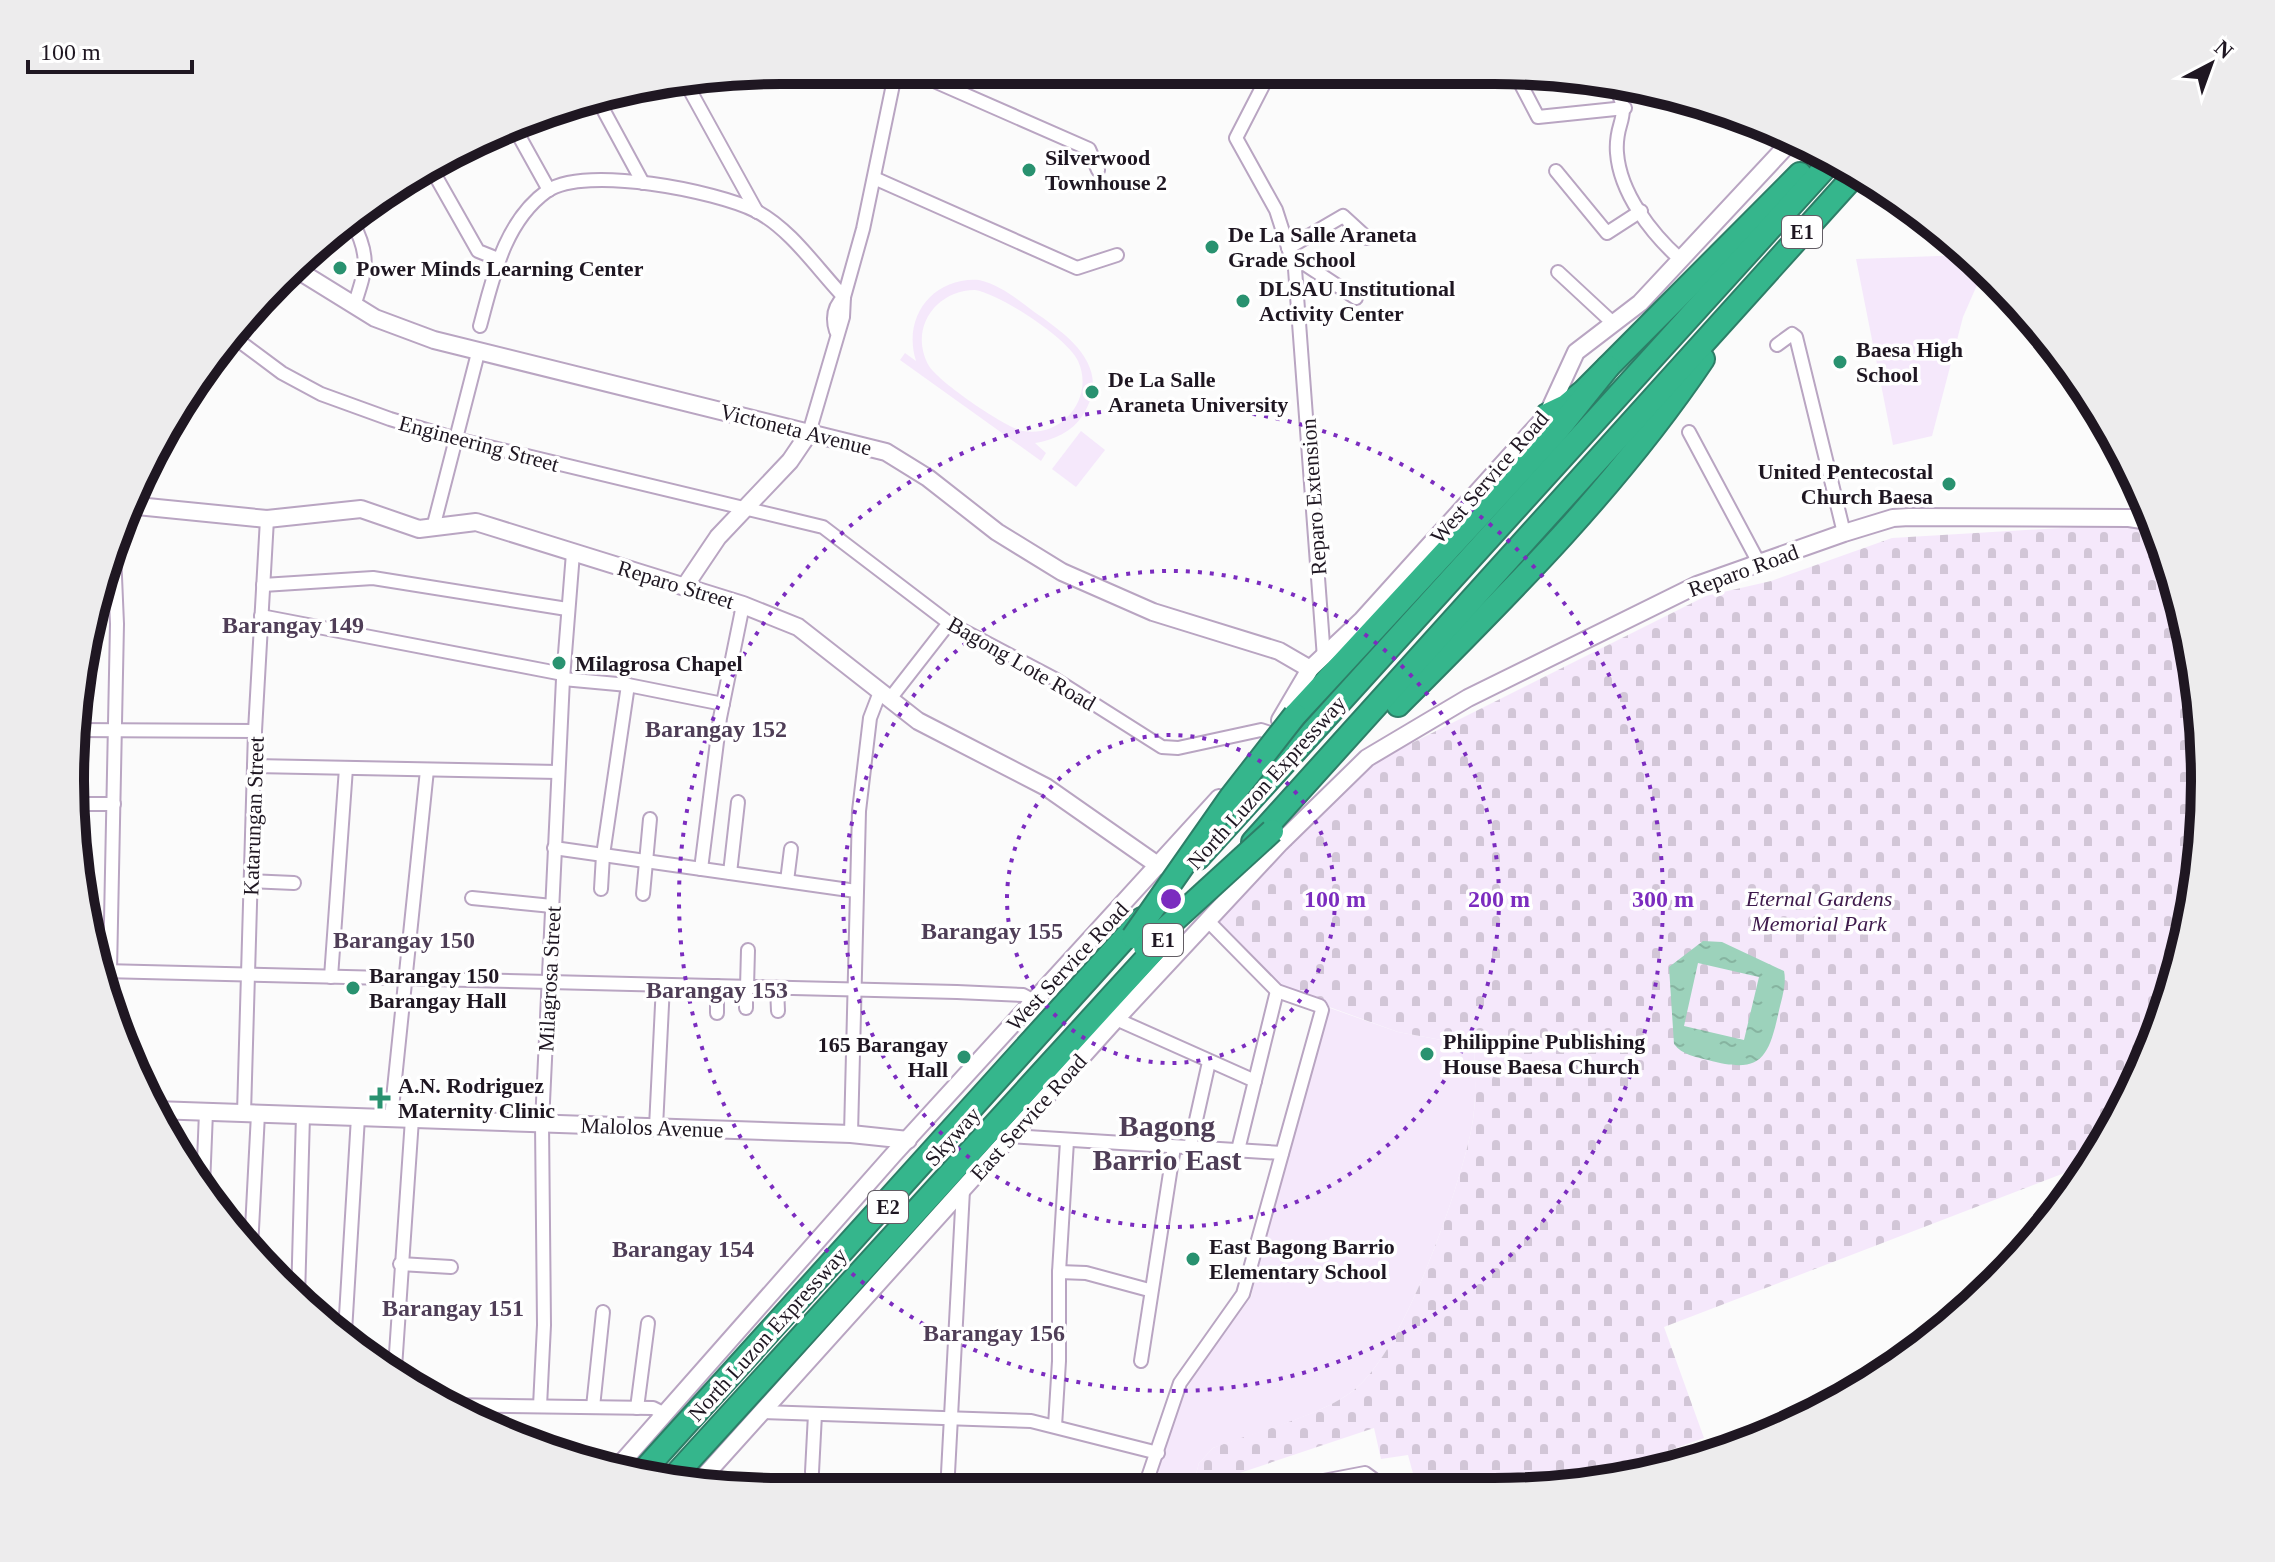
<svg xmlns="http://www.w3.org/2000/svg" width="2275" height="1562" viewBox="0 0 2275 1562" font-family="Georgia,serif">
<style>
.grass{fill:#f5e8fb;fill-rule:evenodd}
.cemetery{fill:url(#cemetery-stones)}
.water{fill:url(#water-ripples);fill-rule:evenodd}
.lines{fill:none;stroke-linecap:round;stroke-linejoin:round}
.street-casing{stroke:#b9a5c2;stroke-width:16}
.secondary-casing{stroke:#b9a5c2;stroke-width:20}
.highway-casing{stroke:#2d7e67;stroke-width:26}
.street{stroke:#fff;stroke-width:12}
.secondary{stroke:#fff;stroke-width:16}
.highway{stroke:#35b68c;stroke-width:22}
.highway-bridge-casing{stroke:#2d7e67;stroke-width:26;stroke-linecap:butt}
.highway-bridge{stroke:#35b68c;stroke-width:22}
.ring{fill:none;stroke:#7b2cbf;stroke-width:4;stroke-dasharray:4 8}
.poi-dot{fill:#299270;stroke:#fff;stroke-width:3}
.labels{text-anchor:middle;stroke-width:7;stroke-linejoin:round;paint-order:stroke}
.shield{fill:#fff;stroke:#625d64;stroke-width:2}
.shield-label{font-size:20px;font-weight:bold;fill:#1f1722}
.poi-label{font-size:22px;font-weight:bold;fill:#1f1722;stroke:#fff;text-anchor:start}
.street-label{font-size:22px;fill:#1f1722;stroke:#fff}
.park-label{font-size:22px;font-style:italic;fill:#3e1a4c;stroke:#fff}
.neighbourhood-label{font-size:24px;font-weight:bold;fill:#4f3e57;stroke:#fff}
.district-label{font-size:30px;font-weight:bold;fill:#4f3e57;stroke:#fff}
.rim{fill:none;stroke:#1f1722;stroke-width:10}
.centre{fill:#7b2cbf;stroke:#fff;stroke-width:4}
.ring-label{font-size:24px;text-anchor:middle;font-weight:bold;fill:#7b2cbf;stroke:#fff;stroke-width:7;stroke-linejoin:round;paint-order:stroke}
</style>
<defs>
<pattern id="cemetery-stones" width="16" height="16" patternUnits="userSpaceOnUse" patternTransform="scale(2)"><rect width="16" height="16" fill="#f5e8fb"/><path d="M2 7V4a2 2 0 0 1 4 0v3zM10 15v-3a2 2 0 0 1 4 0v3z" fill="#d2c6d7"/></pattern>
<pattern id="water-ripples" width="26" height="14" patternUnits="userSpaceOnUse" patternTransform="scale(2)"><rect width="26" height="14" fill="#9cd2bb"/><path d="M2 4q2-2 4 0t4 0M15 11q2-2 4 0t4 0" fill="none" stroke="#86b4a0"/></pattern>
</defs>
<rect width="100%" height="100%" fill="#fbfbfb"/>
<g class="grass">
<polygon points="1965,255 1984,269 1963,317 1932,436 1893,445 1856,259"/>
<path d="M 979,280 C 1000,285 1016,298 1033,311 C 1069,336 1113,367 1083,415 C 1072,432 1054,440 1035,443 L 1046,453 L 1041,461 L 900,360 L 905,353 L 916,361 C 902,317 933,277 979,280 ZM 975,290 C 1000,294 1068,338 1078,361 C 1095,398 1062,438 1023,431 C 1004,427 939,382 929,366 C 908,329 936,290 975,290 Z"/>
<polygon points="1081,431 1105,450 1076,487 1052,469"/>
<path d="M 1327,1007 L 1398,1032 L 1474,1046 C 1475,1074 1477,1103 1471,1131 C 1458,1193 1403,1352 1354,1390 C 1323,1415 1252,1434 1213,1448 L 1199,1463 L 1192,1489 L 1150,1492 L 1176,1407 L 1197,1371 L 1251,1297 L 1285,1153 Z"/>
</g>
<path class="cemetery" d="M 2143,523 L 2157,528 L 2191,642 L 2205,781 L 2191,919 L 2151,1053 L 2093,1162 L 1664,1327 L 1704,1438 L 1575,1484 L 1494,1492 L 1418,1492 L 1408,1455 L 1381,1459 L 1374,1428 L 1192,1489 L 1199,1463 L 1213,1448 C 1252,1433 1323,1415 1354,1390 C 1403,1352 1458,1193 1471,1131 C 1477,1103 1475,1074 1474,1046 L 1398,1032 L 1288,992 L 1216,923 L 1368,765 L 1706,596 L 1771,581 L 1892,538 Z"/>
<path class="water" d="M 1703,941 L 1722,942 L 1784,971 C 1787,984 1781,1001 1778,1015 C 1768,1060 1759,1074 1708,1060 C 1696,1057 1682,1055 1674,1044 L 1669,967 ZM 1698,963 L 1759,977 L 1744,1040 L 1684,1026 Z"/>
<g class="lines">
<defs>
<g id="street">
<polyline points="909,70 1089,149 1098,170"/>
<polyline points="1271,70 1236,138 1276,210 1295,269 1324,658"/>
<polyline points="1516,75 1538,117 1625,108"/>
<path d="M 1612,82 C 1635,119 1614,118 1617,153 C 1620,193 1651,233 1680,259"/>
<polyline points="687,85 757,212"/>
<polyline points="598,100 643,183"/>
<polyline points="514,127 549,190"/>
<polyline points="431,168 478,251 498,259"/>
<polyline points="1556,171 1607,233 1641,211"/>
<polyline points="874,178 1077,268 1117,255"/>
<path d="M 352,221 C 371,257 366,269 354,306"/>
<polyline points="1288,248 1343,216 1367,238"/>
<polyline points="1291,255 1356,298"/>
<polyline points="1558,272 1614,324"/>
<path d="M 480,326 C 493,278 504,222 547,191 C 586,165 716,191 756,211 C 791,229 818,270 844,297"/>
<path d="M 836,331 C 832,318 833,307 844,297 L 863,229 L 896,70"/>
<polyline points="231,335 282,373 321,394 390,419 456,439 823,527 949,623 1053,678 1162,747 1178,748 1261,730 1270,733"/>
<polyline points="1777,345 1792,334 1796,337 1844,533"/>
<polyline points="1689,432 1759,563"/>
<polyline points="809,433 843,317 844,297"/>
<polyline points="433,528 478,353"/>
<polyline points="263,585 373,578 567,609"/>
<polyline points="261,616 563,674"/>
<polyline points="563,679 628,685 723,704"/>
<polyline points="889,700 949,623"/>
<polyline points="72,730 255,731"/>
<polyline points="254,766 558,772"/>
<polyline points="78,804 114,804"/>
<polyline points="554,848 856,891"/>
<polyline points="701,869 720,718 743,605"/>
<polyline points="730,873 738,802"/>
<polyline points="251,881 294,883"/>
<polyline points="787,881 791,849"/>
<polyline points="601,889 603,855 628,685"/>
<polyline points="643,894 650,819"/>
<polyline points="472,898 552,906"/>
<polyline points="103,971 957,992 1023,995 1034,1001"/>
<polyline points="110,971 117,624 114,553"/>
<polyline points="331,977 346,768"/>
<polyline points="717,986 717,1013"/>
<polyline points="746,987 746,1008"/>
<polyline points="747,987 748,950"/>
<polyline points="777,988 778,1011"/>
<polyline points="1116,1019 1255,1081"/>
<polyline points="244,1113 255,731 267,519"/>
<polyline points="391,1118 427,770"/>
<polyline points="656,1127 663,985"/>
<polyline points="851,1134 859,811 870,718 880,692"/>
<polyline points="1010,1136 1282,1153"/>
<polyline points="1190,1147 1209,1062"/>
<polyline points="1238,1150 1277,991"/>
<polyline points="203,1186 206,1112"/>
<polyline points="251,1248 258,1114"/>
<polyline points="400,1264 451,1267"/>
<polyline points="1059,1272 1086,1273 1149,1290"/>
<polyline points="298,1298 303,1115"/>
<polyline points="345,1332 358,1117"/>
<polyline points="1141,1361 1174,1147"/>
<polyline points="395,1368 412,1119"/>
<polyline points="447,1405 653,1408 665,1414"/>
<polyline points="540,1406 544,1325 542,1123 563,679 573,553"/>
<polyline points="593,1407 603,1312"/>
<polyline points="637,1408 648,1323"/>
<polyline points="760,1412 1031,1421 1158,1453"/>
<polyline points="1055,1426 1059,1361 1059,1272 1067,1141"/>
<polyline points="812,1472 815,1414"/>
<polyline points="947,1492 963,1190"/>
<polyline points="1143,1492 1180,1383 1243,1294 1322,1010 1320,1006 1277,991 1208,921"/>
<polyline points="1309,1492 1318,1482 1365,1473 1376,1481 1380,1492"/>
</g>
<g id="secondary">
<polyline points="299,271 375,318 434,340 886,452 928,478 997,532 1062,572 1153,612 1279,651 1310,669"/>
<polyline points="127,505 267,519 361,509 419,529 476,522 743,605 798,627 918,721 1046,787 1159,866"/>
<polyline points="685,586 718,537 790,461 809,433"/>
<polyline points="1280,720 1310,669 1362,620 1547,415 1576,352 1640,303 1794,138"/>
<polyline points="155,1110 851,1134 908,1140"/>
<polyline points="616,1469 893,1155 1219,798"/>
<polyline points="697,1484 1116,1019 1280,843 1367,758 1468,698 1697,585 1844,533 1893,518 1909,517 2129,518 2155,522"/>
</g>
<g id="highway">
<polyline points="1547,415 1566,406 1584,391 1800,174"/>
<path d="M 1398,705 C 1507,596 1617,487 1703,359"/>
<polyline points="1295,715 1551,438 1608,367"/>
<polyline points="1253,842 1854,176"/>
<polyline points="1198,858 1832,160"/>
<polyline points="638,1477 1142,919"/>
<polyline points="670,1481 1168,935"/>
</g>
</defs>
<use href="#street" class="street-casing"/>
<use href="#secondary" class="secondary-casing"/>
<use href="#highway" class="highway-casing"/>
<use href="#street" class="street"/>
<use href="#secondary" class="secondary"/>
<use href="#highway" class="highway"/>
<defs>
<g id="highway-bridge">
<polyline points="1133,937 1231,797 1295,715"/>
<polyline points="1145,947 1272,831"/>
</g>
</defs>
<use href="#highway-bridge" class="highway-bridge-casing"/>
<use href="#highway-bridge" class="highway-bridge"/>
</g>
<g class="ring">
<circle cx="1171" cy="899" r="164"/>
<circle cx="1171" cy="899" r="328"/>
<circle cx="1171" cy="899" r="492"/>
</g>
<g class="poi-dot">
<circle cx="1029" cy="170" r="8"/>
<circle cx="1212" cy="247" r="8"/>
<circle cx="340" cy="268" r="8"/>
<circle cx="1243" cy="301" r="8"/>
<circle cx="1840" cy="362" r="8"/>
<circle cx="1092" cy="392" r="8"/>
<circle cx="1949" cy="484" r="8"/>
<circle cx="559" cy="663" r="8"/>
<circle cx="353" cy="988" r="8"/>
<circle cx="1427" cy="1054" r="8"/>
<circle cx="964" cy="1057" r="8"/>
<path d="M376 1086h8v8h8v8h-8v8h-8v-8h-8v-8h8z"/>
<circle cx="1193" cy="1259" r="8"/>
</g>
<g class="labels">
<g class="shield">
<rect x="1782" y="216" width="40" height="32" rx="6"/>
<rect x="1143" y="924" width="40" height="32" rx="6"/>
<rect x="868" y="1191" width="40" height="32" rx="6"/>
</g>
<g class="shield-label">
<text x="1802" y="239">E1</text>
<text x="1163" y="947">E1</text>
<text x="888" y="1214">E2</text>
</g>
<g class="poi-label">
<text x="1045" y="165">Silverwood<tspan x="1045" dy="25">Townhouse 2</tspan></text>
<text x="1228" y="242">De La Salle Araneta<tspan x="1228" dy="25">Grade School</tspan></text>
<text x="356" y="276">Power Minds Learning Center</text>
<text x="1259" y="296">DLSAU Institutional<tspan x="1259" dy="25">Activity Center</tspan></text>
<text x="1856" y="357">Baesa High<tspan x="1856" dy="25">School</tspan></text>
<text x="1108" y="387">De La Salle<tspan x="1108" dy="25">Araneta University</tspan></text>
<text x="1933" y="479" text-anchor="end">United Pentecostal<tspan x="1933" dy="25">Church Baesa</tspan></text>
<text x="575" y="671">Milagrosa Chapel</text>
<text x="369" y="983">Barangay 150<tspan x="369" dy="25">Barangay Hall</tspan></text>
<text x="1443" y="1049">Philippine Publishing<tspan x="1443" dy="25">House Baesa Church</tspan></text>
<text x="948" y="1052" text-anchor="end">165 Barangay<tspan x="948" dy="25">Hall</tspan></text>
<text x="398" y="1093">A.N. Rodriguez<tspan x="398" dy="25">Maternity Clinic</tspan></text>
<text x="1209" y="1254">East Bagong Barrio<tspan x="1209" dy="25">Elementary School</tspan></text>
</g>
<g class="street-label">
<text transform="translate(796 429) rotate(14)" y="8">Victoneta Avenue</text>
<text transform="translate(479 443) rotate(15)" y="8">Engineering Street</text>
<text transform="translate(1489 477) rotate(-49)" y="8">West Service Road</text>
<text transform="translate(1313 497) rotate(-94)" y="8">Reparo Extension</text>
<text transform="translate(1743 570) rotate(-20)" y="8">Reparo Road</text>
<text transform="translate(676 584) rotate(17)" y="8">Reparo Street</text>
<text transform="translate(1022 663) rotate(30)" y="8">Bagong Lote Road</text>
<text transform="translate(1266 782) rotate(-48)" y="8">North Luzon Expressway</text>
<text transform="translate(253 816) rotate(-88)" y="8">Katarungan Street</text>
<text transform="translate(1067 966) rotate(-47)" y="8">West Service Road</text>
<text transform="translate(549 979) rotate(-87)" y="8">Milagrosa Street</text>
<text transform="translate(1028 1117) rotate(-48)" y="8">East Service Road</text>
<text transform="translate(652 1127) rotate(2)" y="8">Malolos Avenue</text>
<text transform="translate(952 1136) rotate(-48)" y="8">Skyway</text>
<text transform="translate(767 1334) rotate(-48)" y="8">North Luzon Expressway</text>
</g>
<g class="park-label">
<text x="1819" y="906">Eternal Gardens<tspan x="1819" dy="25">Memorial Park</tspan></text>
</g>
<g class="neighbourhood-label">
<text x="293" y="633">Barangay 149</text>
<text x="716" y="737">Barangay 152</text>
<text x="992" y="939">Barangay 155</text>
<text x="404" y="948">Barangay 150</text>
<text x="717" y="998">Barangay 153</text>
<text x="683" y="1257">Barangay 154</text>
<text x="453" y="1316">Barangay 151</text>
<text x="994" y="1341">Barangay 156</text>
</g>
<g class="district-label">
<text x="1167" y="1136">Bagong<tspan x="1167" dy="34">Barrio East</tspan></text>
</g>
</g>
<path d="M0 0H2275V1562H0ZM781 84H1494A697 697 0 0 1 2191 781V781A697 697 0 0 1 1494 1478H781A697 697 0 0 1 84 781V781A697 697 0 0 1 781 84Z" fill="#edeced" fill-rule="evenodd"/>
<path class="rim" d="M781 84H1494A697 697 0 0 1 2191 781V781A697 697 0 0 1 1494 1478H781A697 697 0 0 1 84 781V781A697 697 0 0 1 781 84Z"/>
<circle cx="1171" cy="899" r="12" class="centre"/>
<g class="ring-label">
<text x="1335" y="907">100 m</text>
<text x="1499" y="907">200 m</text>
<text x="1663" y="907">300 m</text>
</g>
<g transform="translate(2211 64) rotate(41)" stroke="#ffffff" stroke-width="6" paint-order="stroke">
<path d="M0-6L14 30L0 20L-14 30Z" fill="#1f1722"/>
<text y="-12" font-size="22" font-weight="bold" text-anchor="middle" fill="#1f1722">N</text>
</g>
<path d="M28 60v12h164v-12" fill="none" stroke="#1f1722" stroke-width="4"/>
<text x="40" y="60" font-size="24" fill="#1f1722" stroke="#ffffff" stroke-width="6" paint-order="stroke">100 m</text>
</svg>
